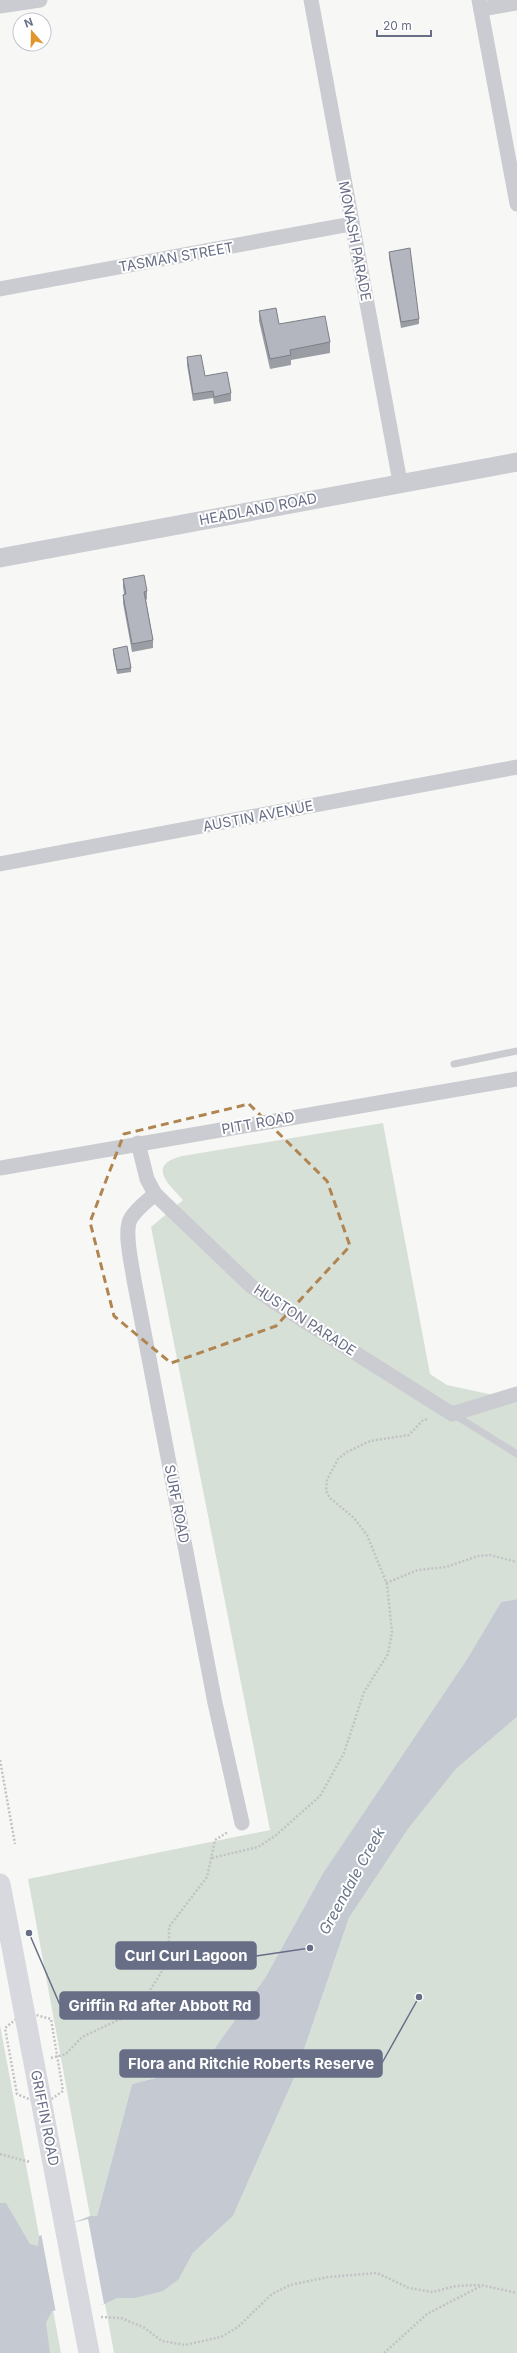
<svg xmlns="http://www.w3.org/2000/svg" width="517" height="2353" viewBox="0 0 517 2353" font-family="Inter,sans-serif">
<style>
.green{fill:#d7e0d7}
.water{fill:#c5cad2}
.pier{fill:#f7f8f6}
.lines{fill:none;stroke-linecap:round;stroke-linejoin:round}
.path{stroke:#c2c2c5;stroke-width:2.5;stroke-dasharray:2 2;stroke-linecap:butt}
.service{stroke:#cbccd1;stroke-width:7}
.minor{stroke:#cbccd1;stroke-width:15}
.tertiary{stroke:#cbccd1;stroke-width:19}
.secondary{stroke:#d8d9df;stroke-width:21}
.wall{fill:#9a9da4}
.building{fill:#b3b6bf;stroke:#7d7f86}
.marked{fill:none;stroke:#b18551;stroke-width:3;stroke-dasharray:8 5;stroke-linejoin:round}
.labels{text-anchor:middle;stroke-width:4;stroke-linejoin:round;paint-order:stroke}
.street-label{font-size:14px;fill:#686e86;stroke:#fff}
.water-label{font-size:15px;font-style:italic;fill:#697589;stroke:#fff}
.leader{fill:none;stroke:#686e86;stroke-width:1.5}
.callout-dot{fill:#686e86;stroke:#fff;stroke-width:1.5}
.callout{fill:#686e86;stroke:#686e86;stroke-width:1.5}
.callout-label{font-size:15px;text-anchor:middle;font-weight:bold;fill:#fff}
</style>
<rect width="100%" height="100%" fill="#f7f8f6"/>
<g class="green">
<path d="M 383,1123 L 430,1374 L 447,1385 L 517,1400 L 517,1599 L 501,1602 L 467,1659 L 323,1873 L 265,1978 L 202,2066 L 132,2084 L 97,2216 L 90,2216 L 28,1879 L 270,1830 L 151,1227 L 183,1200 C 167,1183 147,1165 182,1156 Z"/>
<polygon points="517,1717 517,2353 114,2353 105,2304 117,2298 135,2298 179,2279 193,2253 233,2216 295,2076 349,1918 408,1829 456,1769"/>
<polygon points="0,2025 61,2353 0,2353"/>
</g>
<polygon class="water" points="517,1599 517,1717 456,1769 408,1829 349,1918 295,2076 233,2216 193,2253 179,2279 163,2291 135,2298 117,2298 105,2304 52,2311 46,2323 50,2353 0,2353 0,2203 6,2203 30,2244 38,2246 39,2236 90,2216 97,2216 132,2084 202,2066 265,1978 323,1873 467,1659 501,1602"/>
<polygon class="pier" points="88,2219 104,2304 56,2313 41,2233 64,2225"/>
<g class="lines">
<g class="path">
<polyline points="386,1583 418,1570 446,1567 478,1556 490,1555 517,1562"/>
<polyline points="0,1760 15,1844"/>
<polyline points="212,1858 258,1847 275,1836 320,1796 344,1753 364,1692 388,1654 392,1632 387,1584 367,1535 354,1518 330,1498 326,1491 327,1480 338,1459 347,1452 370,1441 409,1435 423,1420 428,1419"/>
<polygon points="25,2012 51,2019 63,2091 43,2105 17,2094 5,2028"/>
<polyline points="51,2058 66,2054 82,2037 131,2014 145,1998 161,1973 169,1950 169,1927 207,1877 215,1840 228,1832"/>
<polyline points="0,2154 30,2162"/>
<polyline points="101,2317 121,2318 143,2327 162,2341 185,2345 221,2337 238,2327 272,2294 290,2285 328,2277 377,2273 409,2288 432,2292 456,2286 481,2285 517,2293"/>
<polyline points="384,2353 427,2314 481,2286"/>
</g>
<g class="service">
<polyline points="454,1064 517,1051"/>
<polyline points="453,1414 517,1454"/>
</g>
<g class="minor">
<polyline points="311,0 400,482"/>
<polyline points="479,0 517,204"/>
<polyline points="0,6 40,0"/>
<polyline points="481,9 517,3"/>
<polyline points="0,289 351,224"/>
<polyline points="0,864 517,767"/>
<polyline points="138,1143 147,1179 155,1194 251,1286 276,1303 452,1414 517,1394"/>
<polyline points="0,1168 517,1079"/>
<path d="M 155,1194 C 147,1201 137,1208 131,1218 C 123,1230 132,1265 134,1280 L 215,1703 L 242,1823"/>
</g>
<polyline class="tertiary" points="0,558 517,462"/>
<polyline class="secondary" points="0,1884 89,2353"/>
</g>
<g class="wall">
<polygon points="389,252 419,319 419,324 401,328 389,258"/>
<polygon points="259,311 279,324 330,342 330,353 291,360 291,365 270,369 259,321"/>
<polygon points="187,357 205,376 231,393 231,401 214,404 213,398 193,401 187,365"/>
<polygon points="123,579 147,591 147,599 146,600 153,640 153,648 132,652 123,603 123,595 124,594 123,587"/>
<polygon points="113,649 131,668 131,672 117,674 113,653"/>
</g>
<g class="building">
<polygon points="410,248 419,319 401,322 389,252"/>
<polygon points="276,308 279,324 325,316 330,342 290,350 291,355 270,359 259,311"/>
<polygon points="201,355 205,376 227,372 231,393 214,397 213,391 193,394 187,357"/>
<polygon points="144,575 147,591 144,592 153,640 132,644 123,595 126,594 123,579"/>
<polygon points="127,646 131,668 117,670 113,649"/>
</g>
<path class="marked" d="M 249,1104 L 327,1181 L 350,1246 L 276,1326 L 171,1363 L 114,1316 L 90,1222 L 124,1134 Z"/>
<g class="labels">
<g class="street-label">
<text transform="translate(355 241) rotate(79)" y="5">MONASH PARADE</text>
<text transform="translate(176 257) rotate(-10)" y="5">TASMAN STREET</text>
<text transform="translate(258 509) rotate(-11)" y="5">HEADLAND ROAD</text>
<text transform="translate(258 816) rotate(-11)" y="5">AUSTIN AVENUE</text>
<text transform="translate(258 1123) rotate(-10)" y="5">PITT ROAD</text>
<text transform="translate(305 1320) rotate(33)" y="5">HUSTON PARADE</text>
<text transform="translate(177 1504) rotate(79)" y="5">SURF ROAD</text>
<text transform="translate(45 2118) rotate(79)" y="5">GRIFFIN ROAD</text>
</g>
<g class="water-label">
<text transform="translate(352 1881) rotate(-61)" y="5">Greendale Creek</text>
</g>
</g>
<path class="leader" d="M310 1948L256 1956M29 1933L60 2005M419 1997L382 2063"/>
<g class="callout-dot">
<circle cx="310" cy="1948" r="4"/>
<circle cx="29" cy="1933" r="4"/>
<circle cx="419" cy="1997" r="4"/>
</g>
<g class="callout">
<rect x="116" y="1942" width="140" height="27" rx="4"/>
<rect x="60" y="1992" width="199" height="27" rx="4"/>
<rect x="120" y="2050" width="262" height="27" rx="4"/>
</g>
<g class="callout-label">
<text x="186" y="1961">Curl Curl Lagoon</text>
<text x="160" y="2011">Griffin Rd after Abbott Rd</text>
<text x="251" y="2069">Flora and Ritchie Roberts Reserve</text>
</g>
<g transform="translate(32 32) rotate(340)"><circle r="19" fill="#ffffff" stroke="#c3c5cf"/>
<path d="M0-3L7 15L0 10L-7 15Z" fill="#e1952d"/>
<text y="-6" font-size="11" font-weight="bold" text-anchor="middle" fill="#686e86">N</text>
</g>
<path d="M377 30v6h54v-6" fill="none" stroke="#686e86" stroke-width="2"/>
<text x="383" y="30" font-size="12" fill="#686e86" stroke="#ffffff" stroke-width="3" paint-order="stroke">20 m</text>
</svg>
